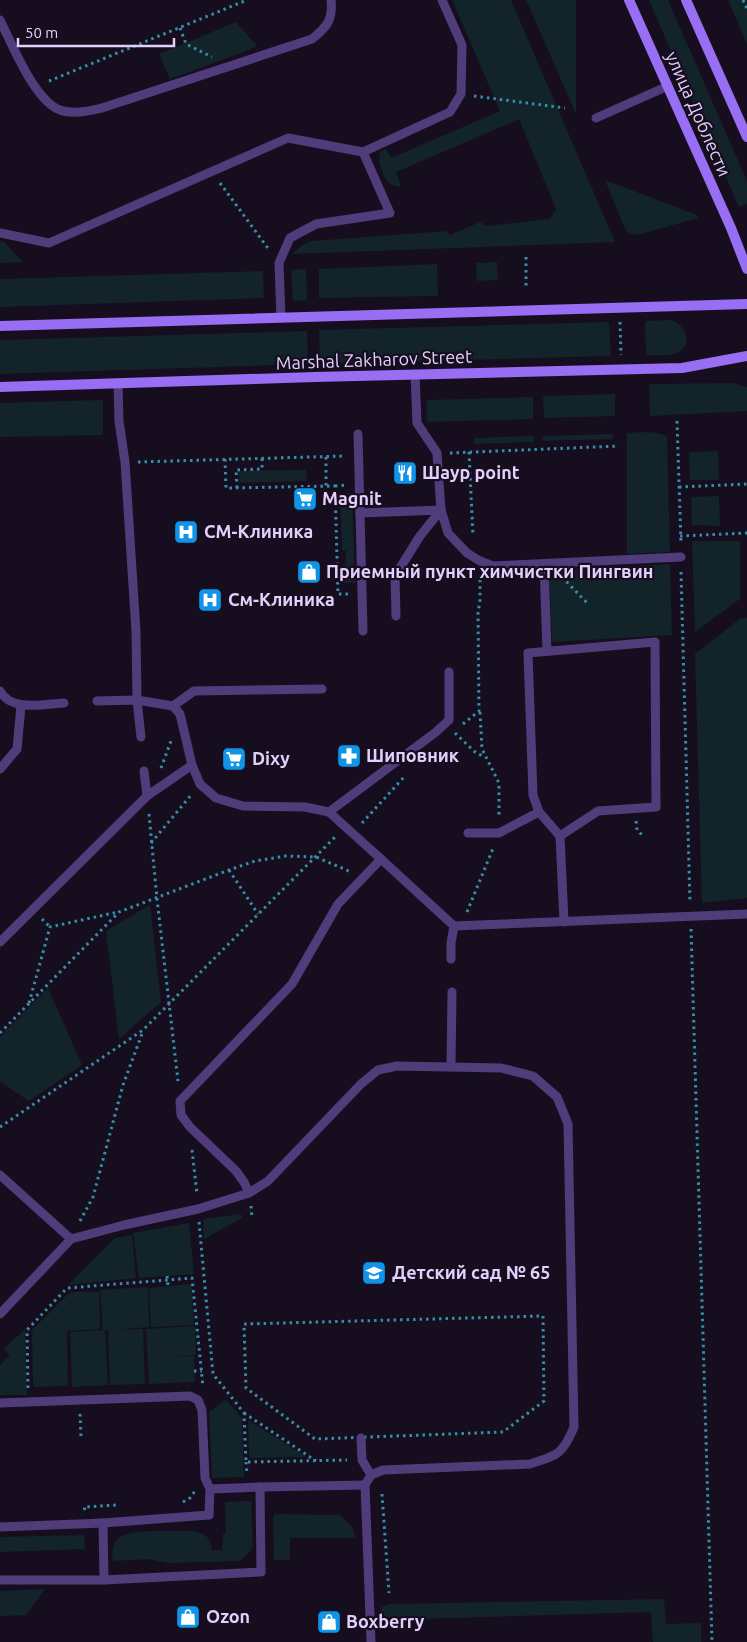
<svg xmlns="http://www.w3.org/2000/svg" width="747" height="1642" viewBox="0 0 747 1642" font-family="Ubuntu,sans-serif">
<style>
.green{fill:#122329}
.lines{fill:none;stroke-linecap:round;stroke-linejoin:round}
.path{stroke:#368fa9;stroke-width:3;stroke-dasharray:2.5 4;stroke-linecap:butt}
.lane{stroke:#513c7b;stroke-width:9}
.secondary{stroke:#986ef5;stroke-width:10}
.labels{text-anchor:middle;stroke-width:4.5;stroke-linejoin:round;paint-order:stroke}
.street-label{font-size:18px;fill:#e1d0fc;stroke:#160e1f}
.poi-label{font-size:18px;font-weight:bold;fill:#e1d0fc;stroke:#160e1f;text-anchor:start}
</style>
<rect width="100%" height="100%" fill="#160e1f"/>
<g class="green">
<path d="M 452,0 L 511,0 L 615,242 L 292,254 L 304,244 L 312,241 L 447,231 L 450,235 L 480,222 L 486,226 L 550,219 L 556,209 L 519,119 L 396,172 L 401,186 C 384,189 379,165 379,153 L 382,150 L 387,150 L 391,158 L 500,111 Z"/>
<polygon points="526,0 576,0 576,114"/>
<polygon points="649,0 668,0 747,181 747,204 739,207"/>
<polygon points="728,0 747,0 747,44"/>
<polygon points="236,22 257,46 244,52 170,79 159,54"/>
<polygon points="605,180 697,215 698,218 638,235 629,233 625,229"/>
<polygon points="0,241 4,242 23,262 0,263"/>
<polygon points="497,262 498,280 477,281 476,263"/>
<polygon points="437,264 438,296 319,298 319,269"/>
<polygon points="306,269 307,300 293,301 291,270"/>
<polygon points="263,271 264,298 0,307 0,279"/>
<path d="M 671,320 C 687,325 694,347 675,354 C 667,356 655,355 646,355 L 645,321 Z"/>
<polygon points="609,322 611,356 320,364 319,330"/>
<polygon points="307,331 308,364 0,374 0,340"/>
<polygon points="734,383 747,387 747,411 650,416 649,384"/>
<polygon points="615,394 615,416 544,418 543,396"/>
<polygon points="533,397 533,419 427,422 426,400"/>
<polygon points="103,400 103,435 0,437 0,403"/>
<path d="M 627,433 C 640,433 655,430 667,437 L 670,552 L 627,554 Z"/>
<polygon points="612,434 613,439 543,441 542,436"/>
<polygon points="534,436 534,442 474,444 474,438"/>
<polygon points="718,451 719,480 690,480 689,452"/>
<polygon points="306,470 307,481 239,483 239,471"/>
<polygon points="340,493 352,493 355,583 343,583 342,565 346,565 346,551 342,550"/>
<polygon points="719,496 720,526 692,525 691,497"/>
<polygon points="692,541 740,541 740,599 695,632"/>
<polygon points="670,564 672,635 552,642 549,571"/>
<polygon points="741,618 747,618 747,898 702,903 695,654"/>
<polygon points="150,905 161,1002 119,1039 106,931"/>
<polygon points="48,988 82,1065 29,1101 0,1082 0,1037"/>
<polygon points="240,1214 242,1216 242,1218 204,1239 203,1221 204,1219"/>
<polygon points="189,1223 194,1274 139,1278 133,1233"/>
<polygon points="132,1235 136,1278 68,1285 115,1238"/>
<polygon points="191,1284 194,1325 151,1327 149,1288"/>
<polygon points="148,1287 149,1327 112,1330 143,1329 145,1384 110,1385 108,1330 105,1330 108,1385 72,1387 70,1332 103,1330 100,1290"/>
<polygon points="70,1292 99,1292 100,1329 67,1331 68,1386 33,1387 32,1332 31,1331"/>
<polygon points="195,1326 196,1355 168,1357 194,1356 195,1382 149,1384 146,1329"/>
<polygon points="25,1329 27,1395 0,1395 0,1365 10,1355 4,1349"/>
<polygon points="226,1400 242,1418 244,1477 212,1478 209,1412"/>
<polygon points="248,1420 307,1457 250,1458 249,1455"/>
<path d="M 251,1501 L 253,1545 L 251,1550 L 240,1561 L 168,1563 L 147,1559 L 115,1561 L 112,1558 C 112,1551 113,1542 120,1537 C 131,1529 178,1531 194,1531 C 205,1533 211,1538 212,1550 L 222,1550 L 223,1534 L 226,1533 L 225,1502 Z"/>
<polygon points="275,1514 340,1515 352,1527 356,1538 290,1538 290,1560 274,1560 273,1517"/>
<polygon points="84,1535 85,1549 0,1552 0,1537"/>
<polygon points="45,1589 26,1615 0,1616 0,1591"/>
<polygon points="664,1599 666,1624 701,1623 701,1642 653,1642 651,1612 389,1620 384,1619 380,1615 382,1607 389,1604"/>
</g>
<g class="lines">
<g class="path">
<polyline points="743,0 747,9"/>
<polyline points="180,28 186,44 212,57"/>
<polyline points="49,81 247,0"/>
<polyline points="474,96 565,108"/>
<polyline points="220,183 270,251"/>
<polyline points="526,257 526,289"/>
<polyline points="620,322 621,355"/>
<polyline points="677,421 681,543"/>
<polyline points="469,452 473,536"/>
<polyline points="450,453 619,446"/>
<polyline points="326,457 326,486"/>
<polyline points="225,459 226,488 335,486 338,594 349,594"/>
<polyline points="138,462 345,456"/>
<polyline points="335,486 346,485"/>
<polyline points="679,487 747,484"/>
<polyline points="237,488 236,470 262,469 262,458"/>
<polyline points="680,536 747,533"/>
<polyline points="419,569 461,568"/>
<polyline points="681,572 690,903"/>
<polyline points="562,577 589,605"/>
<polyline points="480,712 482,749 499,783 499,816"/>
<polyline points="463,724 479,711 478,613 480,600 480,576"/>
<polyline points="455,733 476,753 485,757"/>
<polyline points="161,768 171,741"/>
<polyline points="149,814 157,899 178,1081"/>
<polyline points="636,821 637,830 642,835"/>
<polyline points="362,823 405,776"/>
<polyline points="151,843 192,794"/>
<polyline points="229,870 258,914"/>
<polyline points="467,912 494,846"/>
<polyline points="42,919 50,927"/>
<polyline points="691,929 712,1642"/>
<polyline points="29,1003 50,927 118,912"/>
<polyline points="0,1033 119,912 229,870 255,861 286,856 316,857 351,872"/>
<polyline points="0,1127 143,1030 336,836"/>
<polyline points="192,1150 197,1194"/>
<polyline points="251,1206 252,1218"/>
<polyline points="80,1221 93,1197 123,1085 143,1031"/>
<polyline points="199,1222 213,1374 244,1413 246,1462 347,1460"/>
<polyline points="167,1276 168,1286"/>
<polygon points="543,1316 544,1401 503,1432 315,1439 246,1388 244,1324"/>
<polyline points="194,1371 202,1371"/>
<polyline points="28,1388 27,1330 67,1288 192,1278 203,1387"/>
<polyline points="244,1413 316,1461"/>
<polyline points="80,1414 81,1437"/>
<polyline points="246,1462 247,1474"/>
<polyline points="382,1494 389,1593"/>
<polyline points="183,1502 190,1498 195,1491"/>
<polyline points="85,1510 84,1507 117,1505"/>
</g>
<g class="lane">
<path d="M 0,20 C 12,44 36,105 63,111 C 77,114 89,111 102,108 L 312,39 C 327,27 333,20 331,0"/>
<polyline points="596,118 668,86"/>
<polyline points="0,233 49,243 288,138 363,152"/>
<polyline points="281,318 279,263 290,238 316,224 390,213 363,152 450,112 461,94 462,45 442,0"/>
<polyline points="415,374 417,423 437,453 441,510 448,533 467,553 480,561 493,566 681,557"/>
<polyline points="118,384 119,421 125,462 136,631 137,700 141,737"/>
<polyline points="358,434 363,631"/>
<polyline points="360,513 441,510"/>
<polyline points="544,564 547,651"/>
<polyline points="396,616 395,576 420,536 441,510"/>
<path d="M 0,691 C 11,712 44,704 64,703"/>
<polyline points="97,701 137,700 173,706 180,714 192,765 200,784 216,798 243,806 305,807 329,812 381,859"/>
<polyline points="173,706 194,691 322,689"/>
<polyline points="0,769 17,749 21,706"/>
<polyline points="144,771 147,796"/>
<polyline points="329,812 436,732 449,720 449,672"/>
<polyline points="468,833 499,833 539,812"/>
<polyline points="560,836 598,811 656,807 655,642 528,653 533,795 539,812 560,836 564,922"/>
<polyline points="0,942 147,796 192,765"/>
<polyline points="451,959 451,943 454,926"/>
<polyline points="451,1066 452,992"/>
<polyline points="0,1175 71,1239 0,1314"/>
<polyline points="71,1239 124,1225 198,1209 249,1193"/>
<polyline points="0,1403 190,1396 198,1400 202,1410 205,1478 210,1489"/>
<polyline points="361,1438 362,1460 371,1475"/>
<polyline points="0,1527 103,1523"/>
<polyline points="0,1580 104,1580 261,1572 260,1487 365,1485"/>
<polyline points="104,1580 103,1523 209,1515 210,1489 260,1487"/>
<path d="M 371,1642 L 365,1485 L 371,1475 L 383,1470 L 530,1464 C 558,1455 563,1454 574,1427 L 568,1124 L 557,1097 L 533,1076 L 501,1068 L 397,1066 L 378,1070 L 361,1084 L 268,1181 L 249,1193 L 244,1182 L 236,1171 L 190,1127 L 181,1115 L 180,1101 L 292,984 L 338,904 L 381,859 L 454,926 L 747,914"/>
</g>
<g class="secondary">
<polyline points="629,0 731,228 747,269"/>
<polyline points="686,0 747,137"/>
<polyline points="0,326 747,304"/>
<polyline points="0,387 315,377 682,368 747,356"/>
</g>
</g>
<defs>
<symbol id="restaurant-square" viewBox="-11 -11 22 22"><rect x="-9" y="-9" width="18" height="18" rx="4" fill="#1094e7" stroke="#160e1f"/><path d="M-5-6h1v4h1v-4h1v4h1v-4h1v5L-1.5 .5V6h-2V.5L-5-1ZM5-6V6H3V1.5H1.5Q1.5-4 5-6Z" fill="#fff"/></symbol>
<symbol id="supermarket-square" viewBox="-11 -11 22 22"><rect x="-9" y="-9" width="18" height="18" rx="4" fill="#1094e7" stroke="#160e1f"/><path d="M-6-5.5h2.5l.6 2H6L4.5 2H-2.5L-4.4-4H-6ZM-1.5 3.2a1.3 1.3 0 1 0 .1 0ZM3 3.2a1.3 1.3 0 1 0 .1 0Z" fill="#fff"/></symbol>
<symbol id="hospital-square" viewBox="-11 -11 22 22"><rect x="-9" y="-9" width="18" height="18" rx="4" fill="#1094e7" stroke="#160e1f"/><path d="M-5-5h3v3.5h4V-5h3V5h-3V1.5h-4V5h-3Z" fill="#fff"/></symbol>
<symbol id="shop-square" viewBox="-11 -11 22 22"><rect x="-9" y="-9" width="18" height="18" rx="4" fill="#1094e7" stroke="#160e1f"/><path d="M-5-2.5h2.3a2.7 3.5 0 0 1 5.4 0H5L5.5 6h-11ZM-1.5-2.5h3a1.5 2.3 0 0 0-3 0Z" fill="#fff"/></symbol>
<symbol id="pharmacy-square" viewBox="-11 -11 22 22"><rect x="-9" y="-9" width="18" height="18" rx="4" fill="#1094e7" stroke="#160e1f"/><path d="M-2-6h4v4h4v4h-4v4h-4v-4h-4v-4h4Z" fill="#fff"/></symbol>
<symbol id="school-square" viewBox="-11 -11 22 22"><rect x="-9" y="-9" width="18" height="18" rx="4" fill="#1094e7" stroke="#160e1f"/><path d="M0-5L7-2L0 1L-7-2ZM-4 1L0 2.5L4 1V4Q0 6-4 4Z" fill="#fff"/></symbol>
</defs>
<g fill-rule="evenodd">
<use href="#restaurant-square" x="391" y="459" width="28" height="28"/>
<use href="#supermarket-square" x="291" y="485" width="28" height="28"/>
<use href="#hospital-square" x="172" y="518" width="28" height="28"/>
<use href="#shop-square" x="295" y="558" width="28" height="28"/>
<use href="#hospital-square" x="196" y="586" width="28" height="28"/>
<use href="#pharmacy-square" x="335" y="742" width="28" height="28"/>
<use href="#supermarket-square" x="220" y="745" width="28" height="28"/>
<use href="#school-square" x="360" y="1259" width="28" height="28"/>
<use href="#shop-square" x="174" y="1603" width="28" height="28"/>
<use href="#shop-square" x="315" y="1608" width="28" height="28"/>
</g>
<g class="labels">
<g class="street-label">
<text transform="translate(698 114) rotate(66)" y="6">улица Доблести</text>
<text transform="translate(374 360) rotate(-2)" y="6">Marshal Zakharov Street</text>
</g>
<g class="poi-label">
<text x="422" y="479">Шаур point</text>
<text x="322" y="505">Magnit</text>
<text x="204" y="538">СМ-Клиника</text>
<text x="326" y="578">Приемный пункт химчистки Пингвин</text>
<text x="228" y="606">См-Клиника</text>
<text x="366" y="762">Шиповник</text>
<text x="252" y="765">Dixy</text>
<text x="392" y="1279">Детский сад № 65</text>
<text x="206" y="1623">Ozon</text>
<text x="346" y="1628">Boxberry</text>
</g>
</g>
<path d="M18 38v8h156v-8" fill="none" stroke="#e1d0fc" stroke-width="2.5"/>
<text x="25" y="38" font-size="15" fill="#e1d0fc" stroke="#160e1f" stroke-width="4" paint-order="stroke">50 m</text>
</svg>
